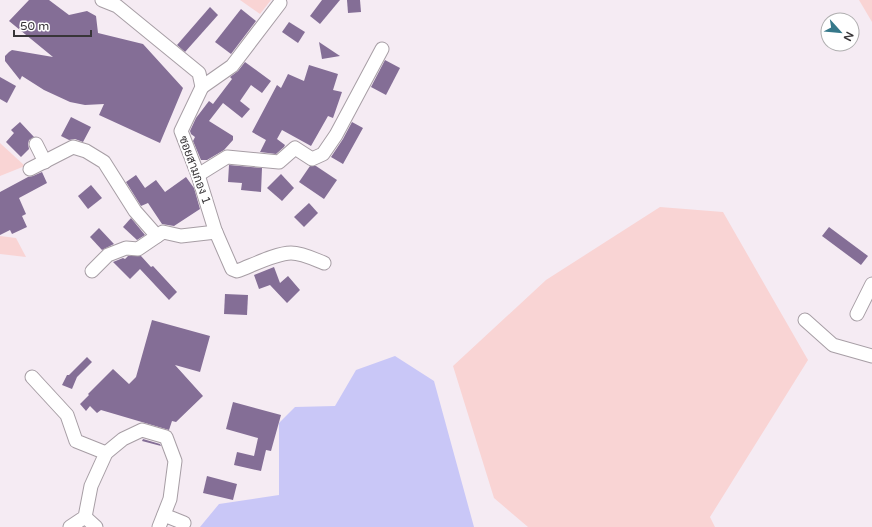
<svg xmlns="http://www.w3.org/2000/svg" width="872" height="527" viewBox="0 0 872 527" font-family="'Varela Round',Sarabun,sans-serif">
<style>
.green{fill:#f9d4d4}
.water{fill:#c9c7f7}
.building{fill:#846e96}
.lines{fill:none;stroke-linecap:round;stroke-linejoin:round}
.minor-casing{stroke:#a79ea5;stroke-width:15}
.minor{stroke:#fff;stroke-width:13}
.labels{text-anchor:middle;stroke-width:4;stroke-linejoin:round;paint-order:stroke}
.street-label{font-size:12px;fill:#383538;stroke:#fff}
</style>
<rect width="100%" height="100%" fill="#f5ebf3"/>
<g class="green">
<polygon points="240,0 271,0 260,14"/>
<polygon points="859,0 872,0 872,22"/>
<polygon points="0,143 25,166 0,176"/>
<polygon points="660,207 723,212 808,360 710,517 715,527 528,527 494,498 453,366 546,280"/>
<polygon points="0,236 16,238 26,257 0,254"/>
</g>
<polygon class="water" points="395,356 434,381 474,527 200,527 219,504 279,495 279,423 295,407 335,406 356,370"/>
<g class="building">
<polygon points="29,0 49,0 69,15 87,11 96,16 98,33 143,44 183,88 160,143 99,115 104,104 85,105 70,102 44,90 22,76 20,80 5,61 5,56 9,52 12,50 53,57 9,21"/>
<polygon points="322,0 340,0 320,24 310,16"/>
<polygon points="347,0 360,0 361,12 348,13"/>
<polygon points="210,7 218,15 185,52 177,45"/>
<polygon points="241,9 256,21 231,54 215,42"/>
<polygon points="289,22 305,32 298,43 282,32"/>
<polygon points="319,42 340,56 322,59"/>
<polygon points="385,60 400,68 386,95 371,87"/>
<polygon points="245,62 271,81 262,93 251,85 240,101 250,109 242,118 223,103 209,121 233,136 233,140 224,150 207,160 201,160 193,141 195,137 191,134 190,131 196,118 209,101 213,104 232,79 230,77 238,71"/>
<polygon points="309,65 338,74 333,90 342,92 333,118 328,116 311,146 282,130 277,139 285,145 284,147 276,154 260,152 266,140 252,132 277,85 281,88 288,74 304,81"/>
<polygon points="0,77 16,86 7,103 0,99"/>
<polygon points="71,117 91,127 83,142 75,139 69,140 61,136"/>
<polygon points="20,122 34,137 29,140 28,144 29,149 21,157 6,142 14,133 11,130"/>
<polygon points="352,122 363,128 343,164 331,157 343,139"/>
<polygon points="229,165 262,168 261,192 241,190 242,183 228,182"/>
<polygon points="310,166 316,166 337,180 324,199 299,182"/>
<polygon points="42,172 47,183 19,198 26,214 22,216 27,227 12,234 10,230 0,235 0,192 28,177 33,176"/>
<polygon points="281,174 294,188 282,201 267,188"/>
<polygon points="136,175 145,188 156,180 165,192 186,177 194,188 200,209 174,226 162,224 148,203 141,206 126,182"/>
<polygon points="91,185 102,198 88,209 78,196"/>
<polygon points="309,203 318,213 304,227 294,217"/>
<polygon points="131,218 145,235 137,240 123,227"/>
<polygon points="829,227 868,256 861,265 822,236"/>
<polygon points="99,228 114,244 102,250 90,237"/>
<polygon points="128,256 141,256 151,267 153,266 177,292 169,300 140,269 130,279 113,262 123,258 125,259"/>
<polygon points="274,267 280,283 288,276 300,290 287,303 270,285 259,289 254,275"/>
<polygon points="225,294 248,295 247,315 224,314"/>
<polygon points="152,320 210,336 200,372 175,365 203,396 176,422 172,421 169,430 101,410 97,413 90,406 86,411 80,404 89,395 88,394 113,369 129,384 136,377"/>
<polygon points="87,357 92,362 77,377 72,389 62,385 67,375 69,375"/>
<polygon points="233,402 281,415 271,451 266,450 261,471 234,465 237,452 254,456 258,438 226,429"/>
<polygon points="143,439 160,444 161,446 142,441"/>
<polygon points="207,476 237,484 233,500 203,493"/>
</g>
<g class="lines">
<defs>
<g id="minor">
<path d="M 102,0 L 117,6 L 199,73 L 202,87 L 181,131 L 198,175 L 215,230 L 232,269 L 237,271 C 251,266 276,253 291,253 C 302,253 314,259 324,263"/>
<polyline points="202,87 232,66 280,3"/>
<polyline points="36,144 45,162"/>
<polyline points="30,169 73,147 86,151 104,162 135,211 157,236"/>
<polyline points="198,175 227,157 279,162 295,148 312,159 323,154 336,135 382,49"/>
<polyline points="92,271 108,255 126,248 138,249 163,232 181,236 216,232"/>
<polyline points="857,314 872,284"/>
<polyline points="805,320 833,345 872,356"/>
<polyline points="32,377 67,415 76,441 106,453"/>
<polyline points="164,515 184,523"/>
<polyline points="85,517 96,527"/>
<polyline points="70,527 85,517 91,486 106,453 123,439 142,430 166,437 175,461 170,499 159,527"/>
</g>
</defs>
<use href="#minor" class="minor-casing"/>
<use href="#minor" class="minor"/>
</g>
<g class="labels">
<g class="street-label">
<text transform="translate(195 170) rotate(70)" y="4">ซอยสามกอง 1</text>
</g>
</g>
<g transform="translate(840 32) rotate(117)"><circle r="19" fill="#ffffff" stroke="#afaeaf"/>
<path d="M0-3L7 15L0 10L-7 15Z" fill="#36788a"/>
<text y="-6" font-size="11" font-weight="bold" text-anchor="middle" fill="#383538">N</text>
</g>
<path d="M14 30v6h77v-6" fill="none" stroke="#383538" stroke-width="2"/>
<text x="20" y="30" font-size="12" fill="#383538" stroke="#ffffff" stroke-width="3" paint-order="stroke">50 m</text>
</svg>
